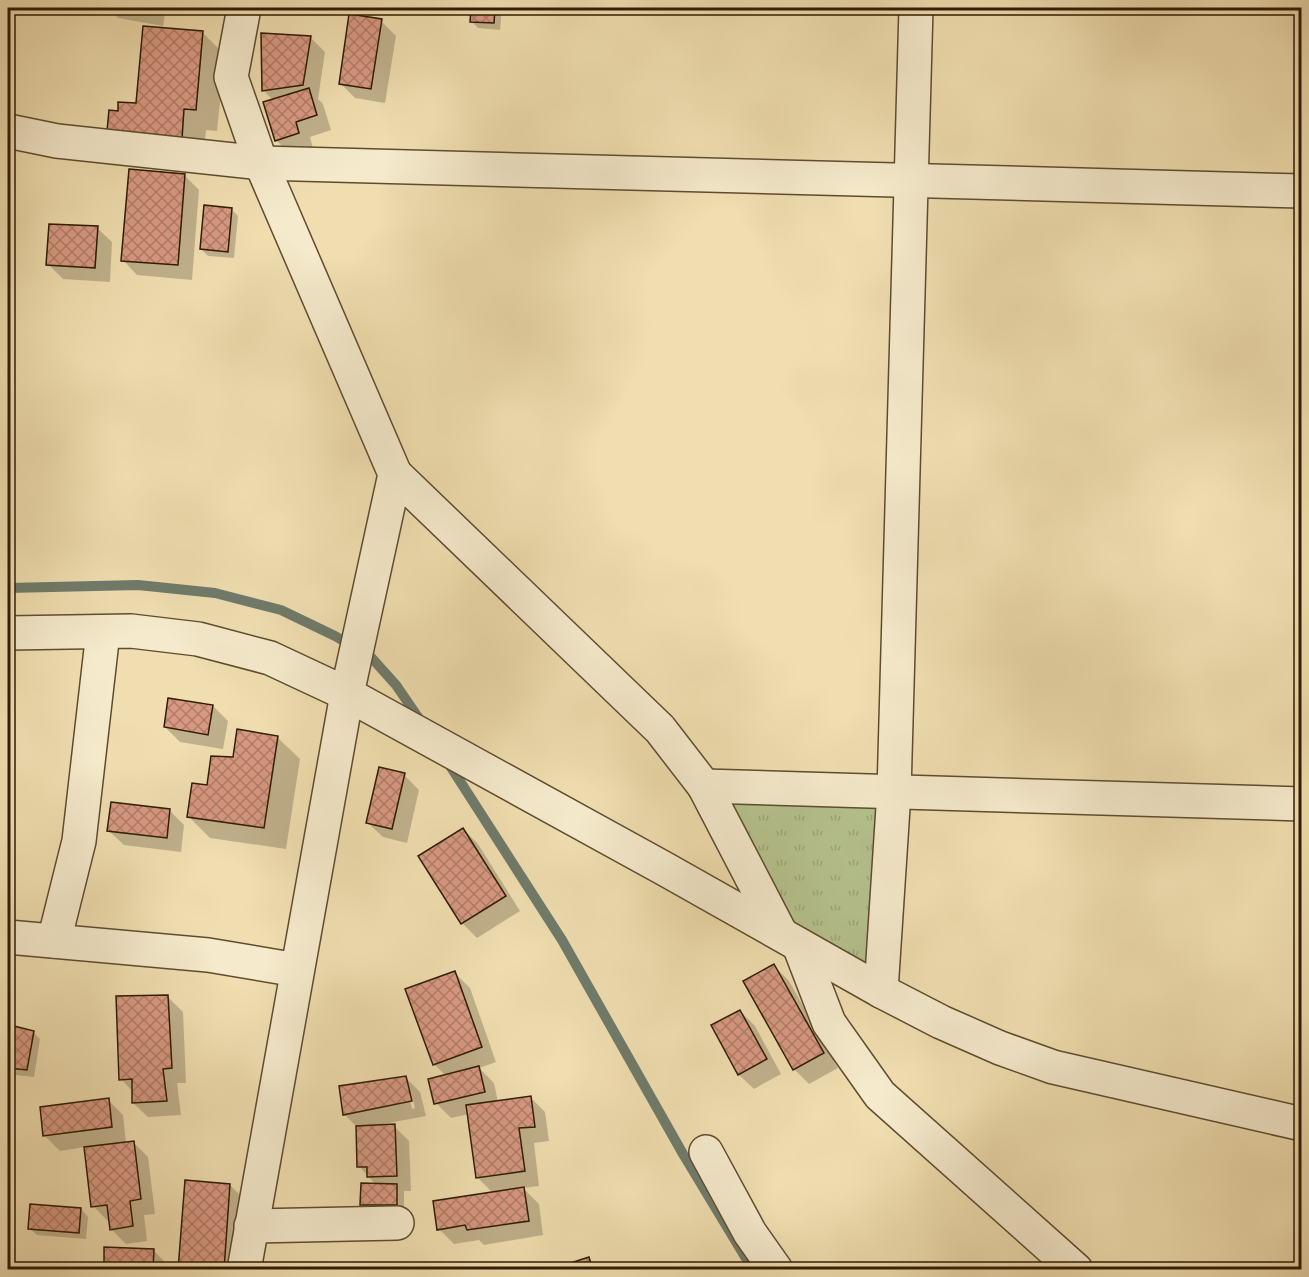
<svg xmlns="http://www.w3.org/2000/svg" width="1309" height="1277" viewBox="0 0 1309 1277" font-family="'Gentium Book Plus',serif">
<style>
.grass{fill:url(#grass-tufts);stroke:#726f48;stroke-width:1.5}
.shadow{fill:#0003;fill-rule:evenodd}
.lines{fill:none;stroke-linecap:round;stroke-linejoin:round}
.stream{stroke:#6f7b6b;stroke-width:10}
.building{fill:url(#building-cross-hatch);stroke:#2e1c03;stroke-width:1.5}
.minor-casing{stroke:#5e4c2e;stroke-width:36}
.minor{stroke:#f5eacc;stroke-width:33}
</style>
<defs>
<pattern id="grass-tufts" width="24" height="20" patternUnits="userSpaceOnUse" patternTransform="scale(1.5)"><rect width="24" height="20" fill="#b5c28e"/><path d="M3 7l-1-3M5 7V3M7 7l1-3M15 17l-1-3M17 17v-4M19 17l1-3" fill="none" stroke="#9ca679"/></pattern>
<pattern id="building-cross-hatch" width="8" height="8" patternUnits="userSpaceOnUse" patternTransform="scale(1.5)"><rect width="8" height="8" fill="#d89982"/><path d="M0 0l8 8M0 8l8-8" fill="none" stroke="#b07c68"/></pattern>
</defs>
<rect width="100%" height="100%" fill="#f0deb0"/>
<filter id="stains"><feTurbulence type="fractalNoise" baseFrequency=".00333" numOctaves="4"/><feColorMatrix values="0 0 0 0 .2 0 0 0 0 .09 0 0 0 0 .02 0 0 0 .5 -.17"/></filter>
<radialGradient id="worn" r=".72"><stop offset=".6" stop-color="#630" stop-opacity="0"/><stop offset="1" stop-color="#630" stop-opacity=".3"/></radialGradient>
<polygon class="grass" points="720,787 894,792 881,991 781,934"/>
<g class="shadow">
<polygon points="58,8 91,8 89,15"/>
<polygon points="108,8 166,8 163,26 118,18"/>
<polygon points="472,8 502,8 500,30 478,28 471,21"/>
<polygon points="381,21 396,36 385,103 355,98 340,83"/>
<polygon points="203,33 225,55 217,131 206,130 203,160 119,113 137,105"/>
<polygon points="310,37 325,52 318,99 323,104 331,130 310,137 313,148 291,155 276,140 273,100 263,90"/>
<polygon points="184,175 199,190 192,280 137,275 123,260"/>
<polygon points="231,209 238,216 234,258 208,256 201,249"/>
<polygon points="97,228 112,242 110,282 63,279 48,264"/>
<polygon points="213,706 228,721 223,749 180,742 165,727"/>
<polygon points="277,737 300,759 286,849 210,838 188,816 234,759"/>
<polygon points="404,775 419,790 407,843 383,837 368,823"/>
<polygon points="169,810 184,825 181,852 124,845 109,831"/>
<polygon points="463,829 478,844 520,911 477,938 462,923"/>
<polygon points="774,966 789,981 838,1068 809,1084 794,1069"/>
<polygon points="455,973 470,988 496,1062 479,1068 494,1083 498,1102 530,1097 545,1112 549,1141 534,1143 539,1186 523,1188 539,1204 543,1235 484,1245 479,1240 454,1244 439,1229 493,1193 477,1177 469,1114 451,1118 436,1103 446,1076 434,1064"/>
<polygon points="168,997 183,1012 186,1083 177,1083 181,1115 148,1117 133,1103 133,1092 121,1079"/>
<polygon points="740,1011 755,1026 781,1074 754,1089 739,1075 713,1026"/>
<polygon points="15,1027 33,1032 40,1039 34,1077 15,1075 8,1068"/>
<path d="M 405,1077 L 420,1092 L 426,1116 L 383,1124 L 383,1126 L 394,1126 L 409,1141 L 411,1191 L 404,1191 L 404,1212 L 369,1211 L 362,1204 L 376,1185 L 359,1166 L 358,1128 L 344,1114 ZM 408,1092 L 411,1092 L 415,1108 L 412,1109 Z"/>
<polygon points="108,1100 123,1115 126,1143 133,1142 148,1157 155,1214 144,1215 147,1241 126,1244 111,1229 110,1221 108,1221 93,1206 85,1147 60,1151 45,1136"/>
<polygon points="230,1185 245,1200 240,1270 180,1270"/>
<polygon points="81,1209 88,1217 86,1239 37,1235 29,1228"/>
<polygon points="153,1250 168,1265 168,1270 105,1270"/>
<polygon points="589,1259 599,1270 554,1270"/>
</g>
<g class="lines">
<g class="stream">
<polyline points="8,588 138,585 215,593 281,610 335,636 370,656 396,685 422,723"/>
<polyline points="447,761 562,940 683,1154 753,1270"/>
</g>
</g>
<g class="building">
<polygon points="122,8 149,8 148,12"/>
<polygon points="471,8 495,8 494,23 470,22"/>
<polygon points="349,14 382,19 371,89 339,84"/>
<polygon points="143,26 203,31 196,110 184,109 182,139 107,131 109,110 118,111 118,102 136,103"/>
<polygon points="261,33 311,36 303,85 262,91"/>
<polygon points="309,88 317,115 296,122 299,133 275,141 263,102"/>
<polygon points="129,169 185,174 178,265 121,261"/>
<polygon points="204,205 232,208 228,252 200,249"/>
<polygon points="49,224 98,226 95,268 46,265"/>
<polygon points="168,698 213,705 208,735 164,727"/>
<polygon points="237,729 278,736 264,828 187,817 192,783 207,785 211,756 233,757"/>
<polygon points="379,767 405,773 392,829 366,823"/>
<polygon points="111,802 170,809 167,838 107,831"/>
<polygon points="463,828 506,896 461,924 418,856"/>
<polygon points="774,964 824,1053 793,1070 743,981"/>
<polygon points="455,971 482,1047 433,1065 405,989"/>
<polygon points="168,995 172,1068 163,1069 167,1101 132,1103 132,1079 119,1080 116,996"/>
<polygon points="740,1010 767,1059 738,1075 711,1025"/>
<polygon points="14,1026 34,1031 27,1070 8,1068"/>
<polygon points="479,1066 485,1092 434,1104 428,1079"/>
<polygon points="406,1076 412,1101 343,1115 339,1086"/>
<polygon points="531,1096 535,1127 519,1128 525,1171 476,1178 466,1105"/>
<polygon points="109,1098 112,1127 43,1136 40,1107"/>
<polygon points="395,1124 397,1176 367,1177 367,1167 357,1167 356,1126"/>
<polygon points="134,1141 141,1199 130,1201 133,1226 110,1230 107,1205 91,1207 84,1147"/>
<polygon points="185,1180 230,1184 224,1270 178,1270"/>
<polygon points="361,1183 397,1184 397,1205 360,1205"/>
<polygon points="524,1187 529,1221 467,1230 465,1225 437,1230 433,1201"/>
<polygon points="30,1204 81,1208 79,1233 28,1229"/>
<polygon points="104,1247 154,1249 153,1270 104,1270"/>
<polygon points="589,1257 593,1270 549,1270"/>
</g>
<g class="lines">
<defs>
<g id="minor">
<polyline points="244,8 231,77 261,163 395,474 347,694 244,1270"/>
<polyline points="8,131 57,141 261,163 1302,191"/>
<polyline points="395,474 660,729 704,786 781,934"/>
<polyline points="8,633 131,631 198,639 270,658 347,694 665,869 881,991 941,1022 1000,1048 1053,1067 1302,1124"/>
<polyline points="704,786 1302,804"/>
<polyline points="8,937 208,955 297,970"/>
<polyline points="54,941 79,841 103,632"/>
<polyline points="799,945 829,1023 880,1095 1076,1270"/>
<polyline points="881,991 894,792 916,8"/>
<polyline points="706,1152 750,1233 776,1270"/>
<polyline points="251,1226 397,1223"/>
</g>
</defs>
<use href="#minor" class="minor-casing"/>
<use href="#minor" class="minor"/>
</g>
<rect width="1309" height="1277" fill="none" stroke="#f0deb0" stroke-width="30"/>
<rect x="9" y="9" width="1291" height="1259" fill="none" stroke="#2e1c03" stroke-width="3"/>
<rect x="15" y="15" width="1279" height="1247" fill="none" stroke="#2e1c03" stroke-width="1.5"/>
<rect width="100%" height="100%" filter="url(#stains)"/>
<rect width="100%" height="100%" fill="url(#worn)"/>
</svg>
